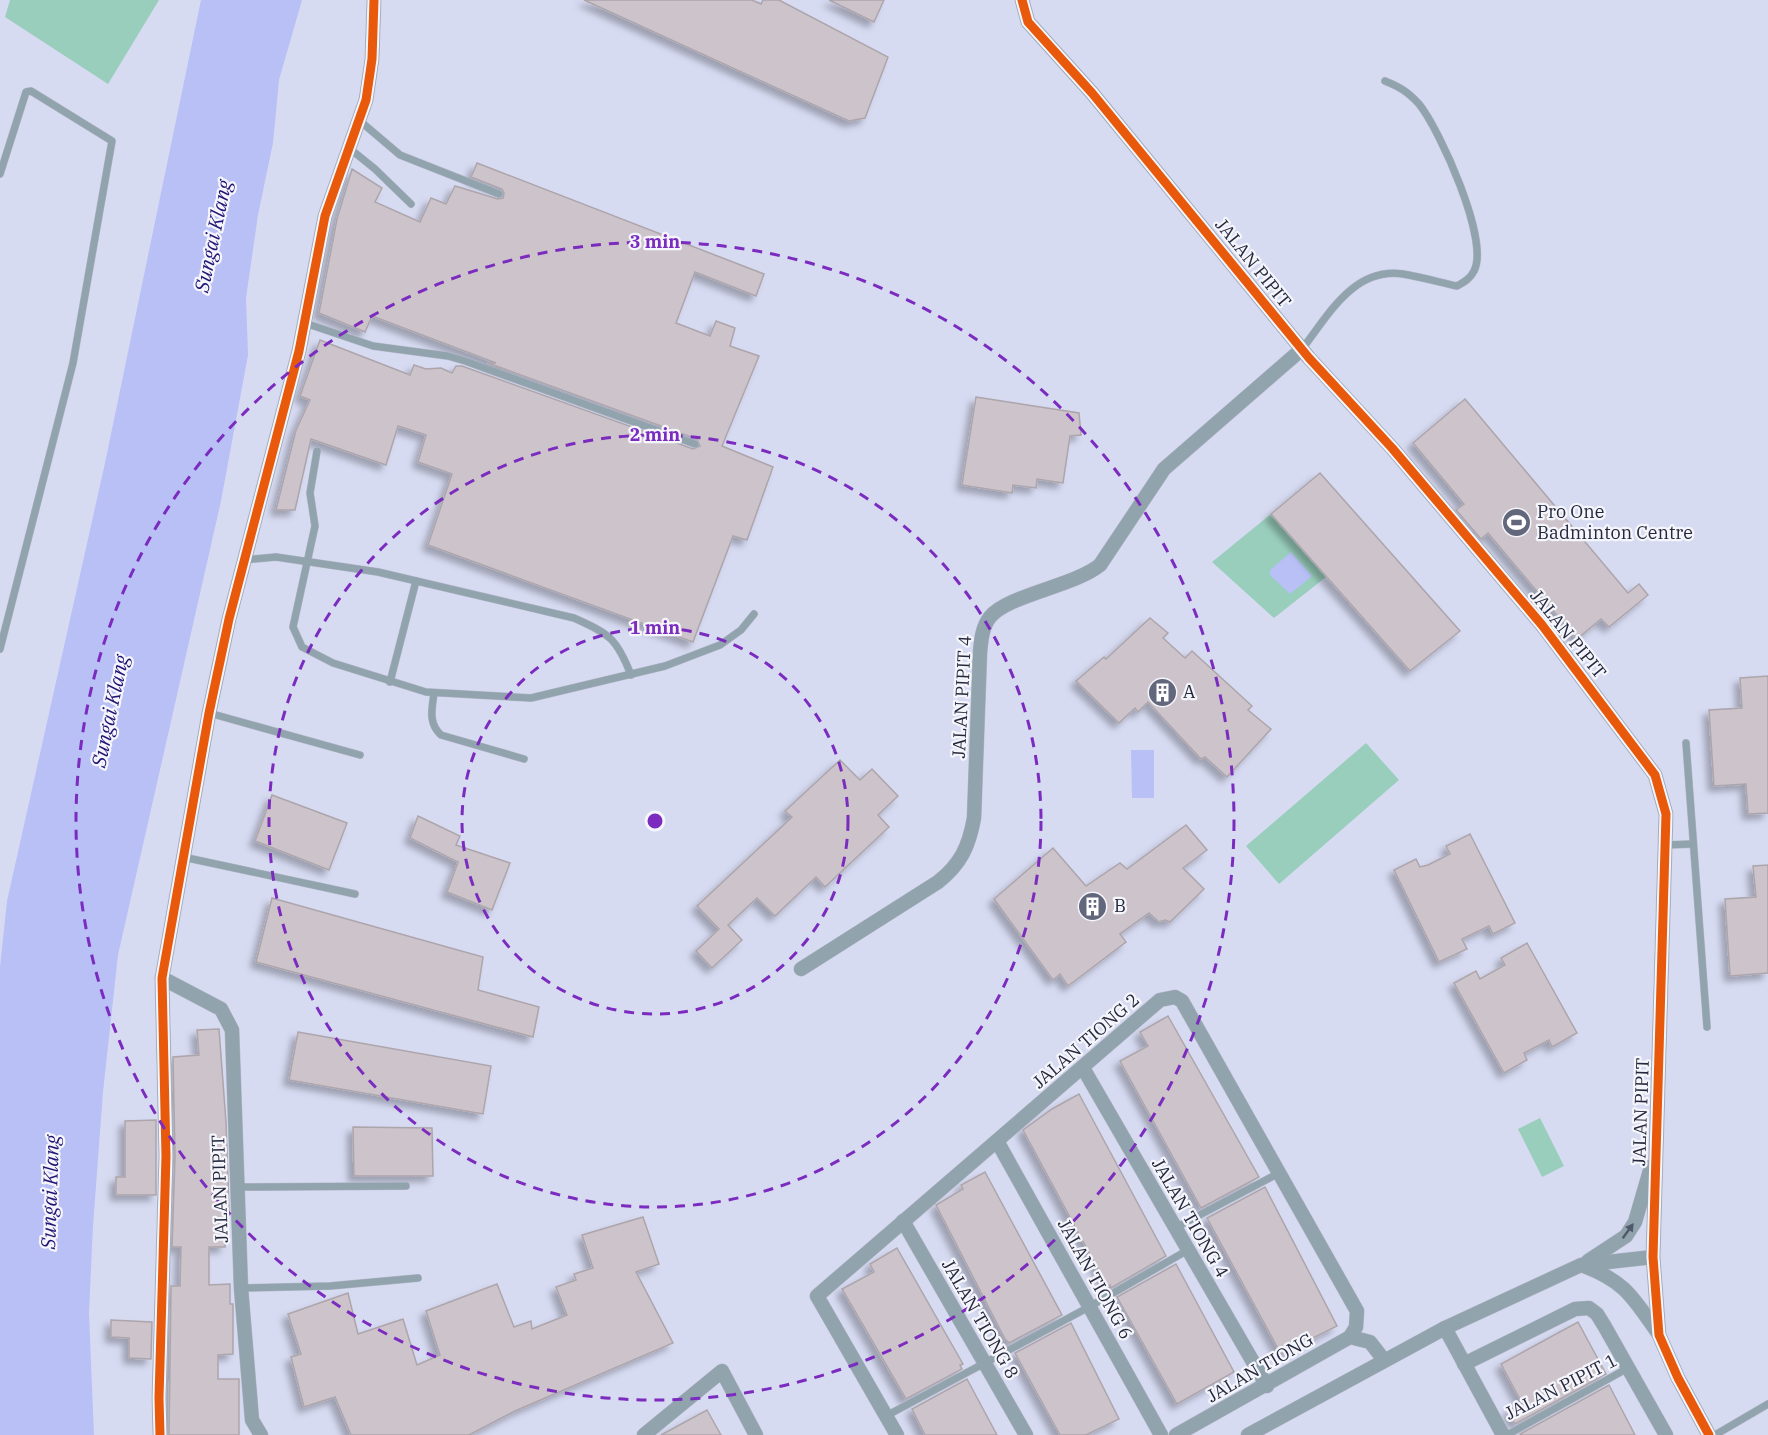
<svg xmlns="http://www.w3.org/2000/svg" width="1768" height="1435" viewBox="0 0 1768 1435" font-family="'IBM Plex Serif',serif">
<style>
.green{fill:#99cebc}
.water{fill:#b8c0f6}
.building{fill:#cdc3ca;stroke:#ada5ac;stroke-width:1.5;filter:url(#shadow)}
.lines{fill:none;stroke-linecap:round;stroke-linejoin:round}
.lane-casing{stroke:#b6b9cb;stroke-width:8}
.street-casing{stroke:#b6b9cb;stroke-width:15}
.lane{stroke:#91a3ad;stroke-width:7}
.street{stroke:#91a3ad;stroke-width:14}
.cycleway-casing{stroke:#f5f6fc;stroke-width:13}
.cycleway{stroke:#e8590c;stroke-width:9}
.oneway{fill:#505969}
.ring{fill:none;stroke:#7b2cbf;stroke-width:3;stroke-dasharray:10 8}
.labels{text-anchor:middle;stroke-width:4.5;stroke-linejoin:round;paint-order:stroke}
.street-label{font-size:18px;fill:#25283c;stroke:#f5f6fc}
.poi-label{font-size:18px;fill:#25283c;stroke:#f5f6fc;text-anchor:start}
.water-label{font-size:20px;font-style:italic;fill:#211474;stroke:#f5f6fc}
.centre{fill:#7b2cbf;stroke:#f5f6fc;stroke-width:3}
.ring-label{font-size:18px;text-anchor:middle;font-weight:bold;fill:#7b2cbf;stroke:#f5f6fc;stroke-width:4.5;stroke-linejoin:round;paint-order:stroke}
</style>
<defs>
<filter id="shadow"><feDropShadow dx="-5.5" dy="5.5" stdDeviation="3" flood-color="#0004"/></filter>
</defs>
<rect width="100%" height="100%" fill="#d7dbf2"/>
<g class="green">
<polygon points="10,0 159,0 108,84 5,17"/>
<polygon points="1271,514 1326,577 1274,618 1212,562"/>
<polygon points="1366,743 1399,780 1279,884 1246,846"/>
<polygon points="1540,1118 1564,1166 1542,1177 1518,1129"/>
</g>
<g class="water">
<polygon points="201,0 302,0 279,80 273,143 258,215 246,298 248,355 221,501 118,955 103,1092 93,1226 89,1313 94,1435 0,1435 0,967 7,901 105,463"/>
<polygon points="1291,552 1312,576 1290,594 1270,575 1270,570"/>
<polygon points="1131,750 1154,750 1154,798 1132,798"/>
</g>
<g class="building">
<polygon points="584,0 752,0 761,4 763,0 779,0 888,57 865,118 849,121"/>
<polygon points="829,0 884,0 874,22"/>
<polygon points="477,163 764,274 756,296 695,272 676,323 710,336 716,321 735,328 730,346 759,356 722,446 773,467 747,540 733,536 693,642 428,545 452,474 418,462 426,435 398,426 386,465 311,439 295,510 276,510 296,430 310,400 300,396 320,340 410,375 414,365 426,369 441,368 452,373 456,366 462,366 693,449 700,446 697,439 488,363 496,363 372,316 365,332 319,313 337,219 352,169 382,188 375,202 420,222 431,198 446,204 455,186 498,199 503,198 504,193 502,189 471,177"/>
<polygon points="976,397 1079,413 1081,435 1070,436 1063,483 1037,479 1036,488 1013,485 1012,493 962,485"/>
<polygon points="1465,399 1628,593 1639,584 1648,595 1609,627 1601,619 1577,639 1488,533 1481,539 1456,510 1464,504 1413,443"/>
<polygon points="1320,473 1460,631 1410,671 1271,514"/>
<polygon points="1150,618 1168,633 1163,638 1185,658 1192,651 1252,706 1248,710 1271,729 1227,777 1205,757 1201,759 1148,702 1138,712 1135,708 1119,723 1076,681 1104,657 1106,659"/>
<polygon points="1768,676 1768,813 1748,814 1746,784 1714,786 1709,710 1742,708 1740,678"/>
<polygon points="840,760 860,780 872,769 898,796 878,815 889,827 825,887 816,877 775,916 757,898 728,925 742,940 712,968 696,951 719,929 697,906 792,817 785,811"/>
<polygon points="272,795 347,823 329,870 255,841"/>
<polygon points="418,816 460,836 456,845 510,863 492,910 447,892 458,862 410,838"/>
<polygon points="1186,825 1207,850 1183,868 1204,889 1170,922 1165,920 1159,922 1149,913 1120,934 1126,942 1068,986 1060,974 1053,980 994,899 1053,848 1086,886 1120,863 1127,869"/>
<polygon points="1470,834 1515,923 1493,934 1489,926 1462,939 1467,949 1439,962 1394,870 1416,859 1420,867 1428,865 1450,854 1446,846"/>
<polygon points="1768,865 1768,973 1730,976 1725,899 1756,897 1753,866"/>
<polygon points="272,898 483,957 478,990 539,1007 533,1037 256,962"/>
<polygon points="1527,943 1577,1033 1552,1047 1549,1040 1524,1053 1527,1060 1504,1073 1454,983 1476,971 1480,979 1505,965 1501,958"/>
<polygon points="1168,1016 1259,1177 1201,1208 1120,1061 1148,1046 1140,1032"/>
<polygon points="219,1029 226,1122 229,1211 225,1211 225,1247 209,1247 209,1285 230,1284 230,1304 233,1304 233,1354 218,1355 218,1379 239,1379 239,1435 169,1435 171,1286 180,1286 181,1247 172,1247 175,1156 173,1057 199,1055 197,1030"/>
<polygon points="298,1032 491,1066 483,1114 289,1080"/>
<polygon points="1079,1094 1166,1256 1111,1288 1110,1285 1107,1286 1023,1130 1052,1109"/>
<polygon points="156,1120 156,1195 116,1195 116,1177 125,1177 125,1121"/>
<polygon points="353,1127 432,1128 433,1176 354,1176"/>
<polygon points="985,1172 1062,1315 1009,1343 1005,1339 936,1205 963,1189 961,1185"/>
<polygon points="1265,1187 1337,1326 1281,1354 1207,1218"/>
<polygon points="643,1217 659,1264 636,1272 673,1343 515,1411 469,1435 351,1435 335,1397 304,1407 291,1357 301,1354 288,1314 348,1293 358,1334 403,1319 417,1365 440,1355 426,1311 497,1284 514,1327 531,1321 532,1329 567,1315 556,1287 576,1280 574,1274 593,1268 582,1235"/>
<polygon points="897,1248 963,1364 960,1365 962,1369 906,1399 842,1289 874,1272 870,1264"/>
<polygon points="1176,1264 1234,1372 1177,1404 1117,1297"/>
<polygon points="111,1320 152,1322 151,1359 129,1358 129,1338 111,1337"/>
<polygon points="1578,1322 1606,1374 1515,1424 1508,1411 1522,1403 1501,1364"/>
<polygon points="1071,1323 1119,1419 1086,1435 1060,1435 1015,1353"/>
<polygon points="967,1379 997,1435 925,1435 912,1409"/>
<polygon points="1609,1385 1635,1435 1521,1435 1520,1434"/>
<polygon points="707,1410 721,1435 661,1435"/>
</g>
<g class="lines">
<defs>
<g id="lane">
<polyline points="360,121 400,155 499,194"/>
<polyline points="349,148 375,169 411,204"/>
<polyline points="0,174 26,92 31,91 112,141 73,363 0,649"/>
<polyline points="305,323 373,346 448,356 465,361 695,444"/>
<path d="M 1302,349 C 1328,316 1353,267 1403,274 C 1421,277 1439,282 1457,286 C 1464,282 1470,279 1474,271 C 1490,241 1440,130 1419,104 C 1408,92 1400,87 1385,81"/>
<polyline points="317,451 310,493 315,526 293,627 302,647 333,663 426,692 531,698 665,666 720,645 741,630 754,614"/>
<path d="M 243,560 L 276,557 L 378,572 L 574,618 C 610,634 617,639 631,675"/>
<polyline points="390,682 416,581"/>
<path d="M 434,693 C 432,709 428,723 441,735 L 524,759"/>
<polyline points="209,713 360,755"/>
<polyline points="1686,743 1707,1027"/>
<polyline points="1665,845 1693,844"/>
<polyline points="183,857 355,894"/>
<polyline points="237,1187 406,1186"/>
<polyline points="1175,1228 1279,1173"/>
<polyline points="241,1288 330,1286 418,1278"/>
<polyline points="886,1416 1089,1307 1188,1250"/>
<polyline points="1507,1435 1628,1368"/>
<polyline points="1715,1435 1768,1404"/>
</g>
<g id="street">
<polyline points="1022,0 1028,22 1092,93 1309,358 1392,448 1542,625 1655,775 1666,814 1653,1257 1659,1335 1678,1378 1709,1435"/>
<path d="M 801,969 L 938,882 C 961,864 969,846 974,818 L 980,653 C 981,641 982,627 990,617 C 1008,595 1074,586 1100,565 L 1164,469 L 1302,349"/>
<polyline points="162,978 221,1009 232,1030 241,1288 252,1420 261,1435"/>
<polyline points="1083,1068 1267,1386"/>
<polyline points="997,1141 1161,1435"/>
<polyline points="903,1221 1026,1435"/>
<polyline points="1588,1261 1626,1236 1635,1222 1651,1167"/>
<path d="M 1584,1266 C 1626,1282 1633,1298 1658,1333"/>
<polyline points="1445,1328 1503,1435"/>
<polyline points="1350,1337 1370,1342 1384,1360"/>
<polyline points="1464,1364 1575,1309 1589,1308 1597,1314 1605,1327 1666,1435"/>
<polyline points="160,1435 159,1398 166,1156 162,978 209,713 229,619 299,351 325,216 366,100 372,59 374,0"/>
<polyline points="644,1435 722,1371 756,1435"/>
<polyline points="897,1435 817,1296 1160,1000 1175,997 1182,1001 1357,1311 1356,1327 1350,1337 1176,1435"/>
<polyline points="1248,1435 1445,1328 1581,1265 1653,1257"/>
</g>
</defs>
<use href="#lane" class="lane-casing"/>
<use href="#street" class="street-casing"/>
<use href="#lane" class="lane"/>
<use href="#street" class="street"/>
<defs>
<g id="cycleway">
<polyline points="1022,0 1028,22 1092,93 1309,358 1392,448 1542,625 1655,775 1666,814 1653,1257 1659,1335 1678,1378 1709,1435"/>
<polyline points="160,1435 159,1398 166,1156 162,978 209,713 229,619 299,351 325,216 366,100 372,59 374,0"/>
</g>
</defs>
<use href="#cycleway" class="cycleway-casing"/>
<use href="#cycleway" class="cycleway"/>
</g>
<defs><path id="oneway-solid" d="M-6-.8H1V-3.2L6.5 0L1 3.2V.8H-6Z" transform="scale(1.5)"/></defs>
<use class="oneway" href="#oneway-solid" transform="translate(1628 1231) rotate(-54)"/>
<g class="ring">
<circle cx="655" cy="821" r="193"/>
<circle cx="655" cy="821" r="386"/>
<circle cx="655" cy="821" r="579"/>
</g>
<defs>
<symbol id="stadium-disc" viewBox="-11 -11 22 22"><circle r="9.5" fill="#63677c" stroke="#f5f6fc"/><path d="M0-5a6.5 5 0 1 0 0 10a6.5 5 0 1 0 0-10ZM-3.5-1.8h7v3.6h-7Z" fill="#fff"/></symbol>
<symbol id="building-disc" viewBox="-11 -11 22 22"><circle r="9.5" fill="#63677c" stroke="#f5f6fc"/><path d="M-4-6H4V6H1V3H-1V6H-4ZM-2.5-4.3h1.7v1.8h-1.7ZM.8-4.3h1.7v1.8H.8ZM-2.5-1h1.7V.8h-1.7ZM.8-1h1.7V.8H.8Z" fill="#fff"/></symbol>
</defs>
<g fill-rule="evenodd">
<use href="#stadium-disc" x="1500" y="506" width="33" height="33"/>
<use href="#building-disc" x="1146" y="676" width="33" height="33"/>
<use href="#building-disc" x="1076" y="890" width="33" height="33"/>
</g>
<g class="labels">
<g class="street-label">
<text transform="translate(1253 263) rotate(51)" y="6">JALAN PIPIT</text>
<text transform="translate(1568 634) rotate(51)" y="6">JALAN PIPIT</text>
<text transform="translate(962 697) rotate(-87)" y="6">JALAN PIPIT 4</text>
<text transform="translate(1086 1041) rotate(-41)" y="6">JALAN TIONG 2</text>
<text transform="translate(1641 1112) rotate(-88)" y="6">JALAN PIPIT</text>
<text transform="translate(220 1189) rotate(-92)" y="6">JALAN PIPIT</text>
<text transform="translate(1190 1218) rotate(60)" y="6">JALAN TIONG 4</text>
<text transform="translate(1095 1279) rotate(61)" y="6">JALAN TIONG 6</text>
<text transform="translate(980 1319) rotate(60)" y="6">JALAN TIONG 8</text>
<text transform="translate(1260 1368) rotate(-30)" y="6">JALAN TIONG</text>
<text transform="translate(1561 1387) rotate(-27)" y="6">JALAN PIPIT 1</text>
</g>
<g class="poi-label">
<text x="1537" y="518">Pro One<tspan x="1537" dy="21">Badminton Centre</tspan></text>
<text x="1183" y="698">A</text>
<text x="1114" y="912">B</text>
</g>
<g class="water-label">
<text transform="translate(213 236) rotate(-78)" y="7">Sungai Klang</text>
<text transform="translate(110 711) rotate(-78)" y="7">Sungai Klang</text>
<text transform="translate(50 1192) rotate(-88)" y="7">Sungai Klang</text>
</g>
</g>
<circle cx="655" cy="821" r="9" class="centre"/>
<g class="ring-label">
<text x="655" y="248">3 min</text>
<text x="655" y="441">2 min</text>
<text x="655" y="634">1 min</text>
</g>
</svg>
